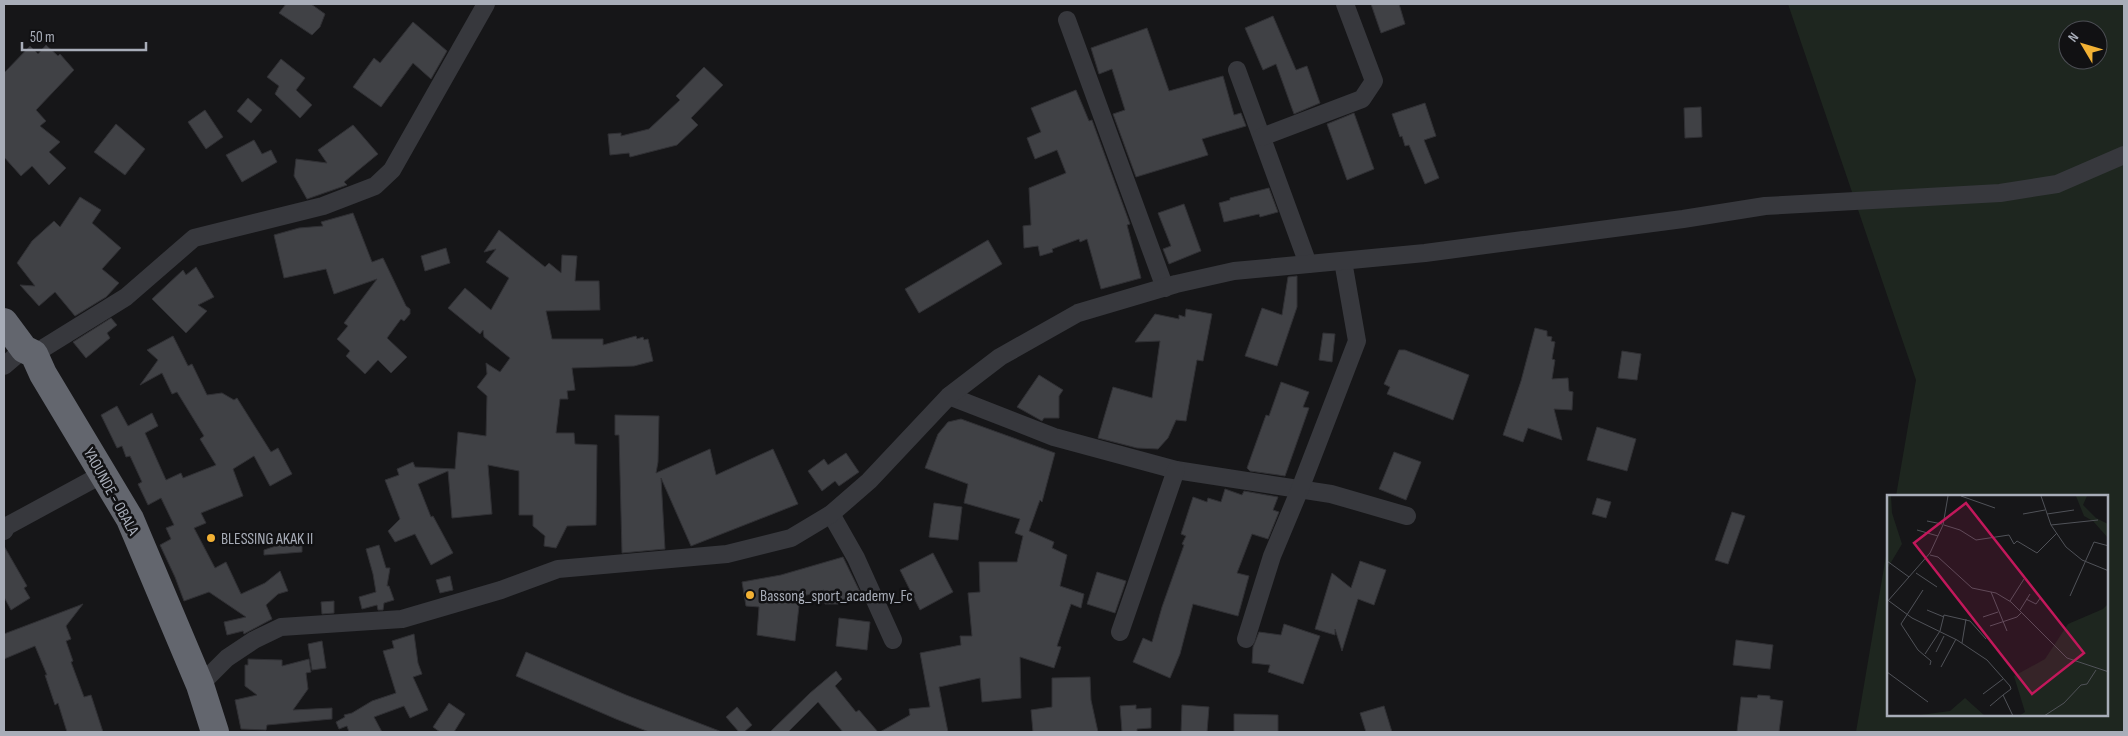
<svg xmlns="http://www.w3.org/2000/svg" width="2128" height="736" viewBox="0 0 2128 736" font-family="'Sofia Sans Condensed',sans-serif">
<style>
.green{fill:#1e261f;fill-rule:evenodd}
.building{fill:#404145;stroke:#303034}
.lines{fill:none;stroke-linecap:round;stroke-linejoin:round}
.street{stroke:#37383d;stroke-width:18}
.highway{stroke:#63666e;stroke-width:28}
.poi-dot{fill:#f2b134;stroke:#111113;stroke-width:2}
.labels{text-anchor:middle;stroke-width:5;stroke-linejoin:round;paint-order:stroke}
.street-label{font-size:16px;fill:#a8adb8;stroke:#111113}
.poi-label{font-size:16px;fill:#a8adb8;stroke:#111113;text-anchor:start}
.inset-road{fill:none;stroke:#505258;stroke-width:1}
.view{fill:#c2185b;fill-opacity:0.15;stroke:#c2185b;stroke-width:2.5}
.inset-edge{fill:none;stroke:#a8adb8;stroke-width:2.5}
</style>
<rect width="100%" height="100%" fill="#161618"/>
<path class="green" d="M 1788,4 L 2124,4 L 2124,732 L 1856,732 L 1888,544 L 1888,715 L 2107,715 L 2107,496 L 1896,496 L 1916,380 ZM 2068,30 L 2098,30 L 2098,60 L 2068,60 Z"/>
<g class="building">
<polygon points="286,4 311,4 325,14 320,27 312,35 279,13"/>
<polygon points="1371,4 1399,4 1405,24 1381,33"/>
<polygon points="1273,16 1296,70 1307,66 1320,103 1294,114 1276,64 1263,70 1245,28"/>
<polygon points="413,22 447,51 431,79 413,63 381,107 353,87 374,58 380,63"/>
<polygon points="1147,28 1169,91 1223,76 1234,115 1241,113 1246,126 1202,139 1208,155 1136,177 1113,114 1125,110 1112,69 1099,74 1091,48"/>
<polygon points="46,45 58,56 60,54 74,70 36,110 46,121 40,126 60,142 49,152 66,168 49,185 32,166 21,176 4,157 4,73 30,46 38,54"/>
<polygon points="281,59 305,78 296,90 312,105 300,118 275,94 279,86 267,77"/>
<polygon points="704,67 723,85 691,118 698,125 677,145 630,157 629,153 610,155 608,134 621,133 621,136 649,129 680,100 676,96"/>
<polygon points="1076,90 1089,121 1092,120 1130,224 1127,225 1141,278 1101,289 1087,239 1080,242 1079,239 1052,249 1053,252 1040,256 1038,246 1024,248 1023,226 1031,225 1029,188 1066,173 1057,150 1035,159 1027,138 1041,132 1031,108"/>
<polygon points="248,98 262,110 251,123 237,111"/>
<polygon points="1425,103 1436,136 1424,140 1439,178 1425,184 1409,145 1405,146 1402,136 1400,137 1392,114"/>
<polygon points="1701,107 1702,137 1685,138 1684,108"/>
<polygon points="205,110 223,137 206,149 188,122"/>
<polygon points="1354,113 1374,169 1347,180 1327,124"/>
<polygon points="116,124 145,149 125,175 94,152"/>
<polygon points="353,125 378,154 344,182 347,185 307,199 294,176 296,159 327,163 318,150"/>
<polygon points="254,140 262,154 271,150 277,162 242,182 226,155"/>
<polygon points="1269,188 1278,212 1260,217 1259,214 1224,222 1219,203 1230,200 1230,198"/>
<polygon points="80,197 101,210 92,223 121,248 102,269 119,283 106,297 75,316 55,292 39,306 20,285 35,286 17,263 32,241 54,221 60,227"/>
<polygon points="1184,204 1201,251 1169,264 1163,249 1171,246 1158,213"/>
<polygon points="353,213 372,262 383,258 406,306 410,309 410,314 404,321 401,319 387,338 407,357 391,373 378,360 365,374 346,356 350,351 337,339 348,326 344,323 377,279 334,294 326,269 284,278 274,235 299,228 323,226 321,222"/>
<polygon points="499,230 545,267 549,263 561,273 562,255 577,256 575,281 599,281 600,310 546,311 552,339 603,339 603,345 636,336 637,339 643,337 644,340 648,339 653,361 634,366 572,368 575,390 567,391 568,399 560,399 556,433 574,433 575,444 597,445 596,525 567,526 556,548 544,546 545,536 533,526 533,515 519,515 519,471 488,465 492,514 452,518 448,471 418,484 431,517 433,516 453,553 431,565 415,534 395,542 388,531 400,519 385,480 399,475 397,469 413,462 415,467 455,469 458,432 486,436 487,396 477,387 487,374 486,363 500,372 510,358 484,337 483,330 480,334 448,308 465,288 491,310 509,278 486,262 496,249 484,252"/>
<polygon points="988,240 1002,264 919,313 905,289"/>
<polygon points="446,248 450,263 425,271 421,256"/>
<polygon points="196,267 214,297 198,305 207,311 186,333 152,299 183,270 186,275"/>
<polygon points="1297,276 1297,307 1277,366 1245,356 1262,308 1282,315 1288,277"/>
<polygon points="1186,309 1212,314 1203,361 1197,360 1186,421 1176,420 1168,438 1158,449 1137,448 1098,438 1113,387 1152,398 1160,341 1135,342 1155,314 1179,319 1179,315 1185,317"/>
<polygon points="111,318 117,325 107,333 110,338 86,358 73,342"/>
<polygon points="1535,328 1547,331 1547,336 1552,337 1551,341 1555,342 1552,359 1555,360 1552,379 1568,378 1569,391 1573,392 1572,410 1554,409 1562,440 1528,428 1523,442 1503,435 1521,381"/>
<polygon points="1323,333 1335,334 1332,362 1319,360"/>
<polygon points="173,336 188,366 192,364 207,395 222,393 234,400 237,398 271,452 278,448 292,474 270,486 254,456 233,469 243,496 201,513 206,523 194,528 215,568 226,562 241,594 265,583 280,571 288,591 278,594 266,605 272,619 244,634 243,631 227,635 224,622 246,617 209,592 184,601 175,577 160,545 171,539 166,528 174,525 161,498 148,505 138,484 142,482 130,456 126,457 122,446 117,448 101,415 117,406 128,426 152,413 158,426 145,433 166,480 181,473 183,478 216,465 200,439 204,436 177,392 172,394 162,373 140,385 158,360 147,350"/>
<polygon points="1399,350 1405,350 1469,375 1453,420 1387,394 1390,387 1384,384"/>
<polygon points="1622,351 1641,354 1637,380 1618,378"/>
<polygon points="1039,375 1063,390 1059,396 1059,418 1044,418 1042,421 1017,407"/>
<polygon points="1281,382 1309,392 1303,407 1309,408 1285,476 1250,471 1247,468 1266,415 1269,416"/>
<polygon points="615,415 659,416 658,462 656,473 710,449 716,475 773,449 798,504 691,546 661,478 665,549 622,553 619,435 615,435"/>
<polygon points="961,419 1055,453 1042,502 1040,500 1029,531 1054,542 1052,548 1067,555 1060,586 1084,594 1081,608 1071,604 1057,646 1061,647 1054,668 1020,657 1021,698 982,702 980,678 939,687 948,732 880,732 910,715 909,709 930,707 920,653 961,645 960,636 972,636 968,593 980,592 979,562 1017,562 1023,536 1015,533 1020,519 964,503 968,484 925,468 938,434 948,422"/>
<polygon points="1597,427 1636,439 1627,471 1587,460"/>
<polygon points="1394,452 1421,462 1406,500 1379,489"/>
<polygon points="846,453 859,472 839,486 835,481 822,491 808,471 824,459 828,465"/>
<polygon points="1225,489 1242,495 1244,491 1278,497 1273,510 1279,512 1268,539 1252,534 1237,573 1249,576 1238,616 1193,604 1180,654 1170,678 1133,662 1143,638 1152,642 1162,607 1184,545 1182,544 1186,536 1181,534 1193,497 1207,502 1208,498 1221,502"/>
<polygon points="1597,498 1611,502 1606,518 1592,514"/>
<polygon points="934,503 962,507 958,540 929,537"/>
<polygon points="1732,512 1745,516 1728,564 1715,560"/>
<polygon points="302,537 302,552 264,555 264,550"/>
<polygon points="379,545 386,568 390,568 387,586 389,586 394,600 384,603 383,610 378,610 377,605 362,609 359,597 376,592 373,574 366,549"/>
<polygon points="4,546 27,586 24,588 30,598 11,610 4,597"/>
<polygon points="933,553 953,592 920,610 900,570"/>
<polygon points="843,557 862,596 839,604 825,604 824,590 800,597 795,641 757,635 759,607 746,606 742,582 781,575"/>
<polygon points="1360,561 1386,570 1374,605 1358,599 1342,651 1335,629 1335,635 1315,629 1332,573 1351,588"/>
<polygon points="1097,572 1126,581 1115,613 1087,604"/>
<polygon points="450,576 453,590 440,593 436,580"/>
<polygon points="334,601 334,613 322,614 321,602"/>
<polygon points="83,604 66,626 71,639 66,641 73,661 71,662 84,697 91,695 103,732 67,732 58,703 55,705 45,675 47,675 35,646 4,659 4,634"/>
<polygon points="839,618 870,622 867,650 836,646"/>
<polygon points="1284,624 1320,636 1303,684 1268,672 1270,665 1252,663 1253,647 1259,632 1281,635"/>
<polygon points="414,634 418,663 422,674 413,677 428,710 410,718 404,706 374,717 382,732 349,732 347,726 339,729 336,722 345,717 344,715 352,713 372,701 396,693 383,651 394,648 392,641"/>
<polygon points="1736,640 1773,645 1770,669 1733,665"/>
<polygon points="322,641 326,668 312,670 308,644"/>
<polygon points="526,652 626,695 722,732 649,732 616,719 516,676"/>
<polygon points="248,659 282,660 282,666 309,659 311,672 306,673 308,689 293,710 332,708 332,719 267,725 266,730 241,729 235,700 257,695 245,686 245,665 248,665"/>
<polygon points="836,671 842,679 835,686 856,712 859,710 878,732 843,732 818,702 788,732 770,732 810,693"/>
<polygon points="1090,677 1091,700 1098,732 1033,732 1031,710 1052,707 1052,678"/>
<polygon points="1758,695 1770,696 1770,699 1783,701 1779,732 1737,732 1741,697 1757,698"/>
<polygon points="449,703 465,714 454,732 440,732 433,727"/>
<polygon points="1136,705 1136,709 1151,708 1151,728 1137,729 1137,732 1122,732 1120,706"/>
<polygon points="1182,705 1209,707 1207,732 1181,732"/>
<polygon points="1384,706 1392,732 1366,732 1360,713"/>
<polygon points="737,707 752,725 744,732 739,732 726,717"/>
<polygon points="1234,714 1278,715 1278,732 1234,732"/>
</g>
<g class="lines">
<g class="street">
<polyline points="1067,20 1165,288"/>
<polyline points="1237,70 1308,264"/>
<polyline points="1262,137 1362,99 1374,81 1345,4"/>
<polyline points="34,354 126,297 194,238 323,206 375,186 392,170 486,4"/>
<polyline points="4,366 24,349"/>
<polyline points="949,396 1054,437 1176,470 1331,494 1407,516"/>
<polyline points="831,514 856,558 893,640"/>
<polyline points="4,531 7,526 103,474"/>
<polyline points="1120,632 1176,470"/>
<polyline points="1246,639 1272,556 1300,489 1357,341 1343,261"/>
<polyline points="200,685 227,658 254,640 281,627 402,619 501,590 558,569 727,554 791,538 831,514 869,481 949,396 1000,357 1078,313 1176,284 1234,271 1425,253 1683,219 1765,206 2000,193 2057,184 2124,155"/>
</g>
<polyline class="highway" points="4,322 24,349 34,354 43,374 130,519 200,685 215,732"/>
</g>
<g class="poi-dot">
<circle cx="211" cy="538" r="5"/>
<circle cx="750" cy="595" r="5"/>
</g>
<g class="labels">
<g class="street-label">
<text transform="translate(112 491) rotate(61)" y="6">YAOUNDE - OBALA</text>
</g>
<g class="poi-label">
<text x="221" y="544">BLESSING AKAK II</text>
<text x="760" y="601">Bassong_sport_academy_Fc</text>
</g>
</g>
<g transform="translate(1887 495)">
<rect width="221" height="221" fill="#161618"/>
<path d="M 0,1 L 4,1 L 5,18 L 15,49 L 0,74 ZM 189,1 L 200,1 L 196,10 L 209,23 L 221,29 L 221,43 L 206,26 L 197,21 ZM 221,109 L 221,221 L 132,221 L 138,217 L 127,181 L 158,164 L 181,129 L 216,114 ZM 78,203 L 98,221 L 26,221 L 63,216 Z" fill="#1e261f"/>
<path class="inset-road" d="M 74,1 L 108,13M 154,1 L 164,30 L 179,52 L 195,65 L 222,76M 136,19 L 158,15M 160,19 L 187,15M 40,26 L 55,29M 57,30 L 73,35 L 89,45 L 122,40 L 127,49 L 130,46 L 150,58 L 170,38M 164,30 L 211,25M 30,35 L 51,41M 43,60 L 51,62 L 85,93 L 109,98 L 124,107 L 180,163 L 222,177M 0,66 L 22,82M 29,78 L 50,92M 36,95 L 14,129 L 31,155 L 44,166 L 43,170M 104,97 L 120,136M 183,101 L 207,47 L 222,51M 139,104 L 149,109 L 154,102M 2,106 L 25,123 L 70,145 L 100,165 L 123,191 L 124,194 L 116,200 L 126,221M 123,106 L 137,84M 0,107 L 43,58 L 56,30 L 61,1M 40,115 L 57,122M 133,115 L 143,99M 96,122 L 111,117M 103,131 L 130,122 L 135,117M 75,148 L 79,124M 49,157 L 57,141M 38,159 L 53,136 L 57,120 L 83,126 L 99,144M 54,172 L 69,144M 0,177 L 41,207M 96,199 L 116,184M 103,211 L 116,200M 157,221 L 177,208 L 194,190 L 200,189 L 209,175"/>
<path class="view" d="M 79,8 L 197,158 L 145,199 L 27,48 Z"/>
<rect width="221" height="221" class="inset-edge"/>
</g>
<rect width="2128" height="736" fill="none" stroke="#a8adb8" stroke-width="10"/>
<g transform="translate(2083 45) rotate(308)"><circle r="24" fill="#111113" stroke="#4d4f55"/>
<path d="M0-4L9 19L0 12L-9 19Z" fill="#f2b134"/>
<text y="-8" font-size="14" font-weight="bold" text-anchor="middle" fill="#a8adb8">N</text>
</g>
<path d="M22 42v8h124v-8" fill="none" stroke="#a8adb8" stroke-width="2.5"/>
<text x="30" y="42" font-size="15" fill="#a8adb8" stroke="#111113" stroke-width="4" paint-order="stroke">50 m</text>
</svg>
